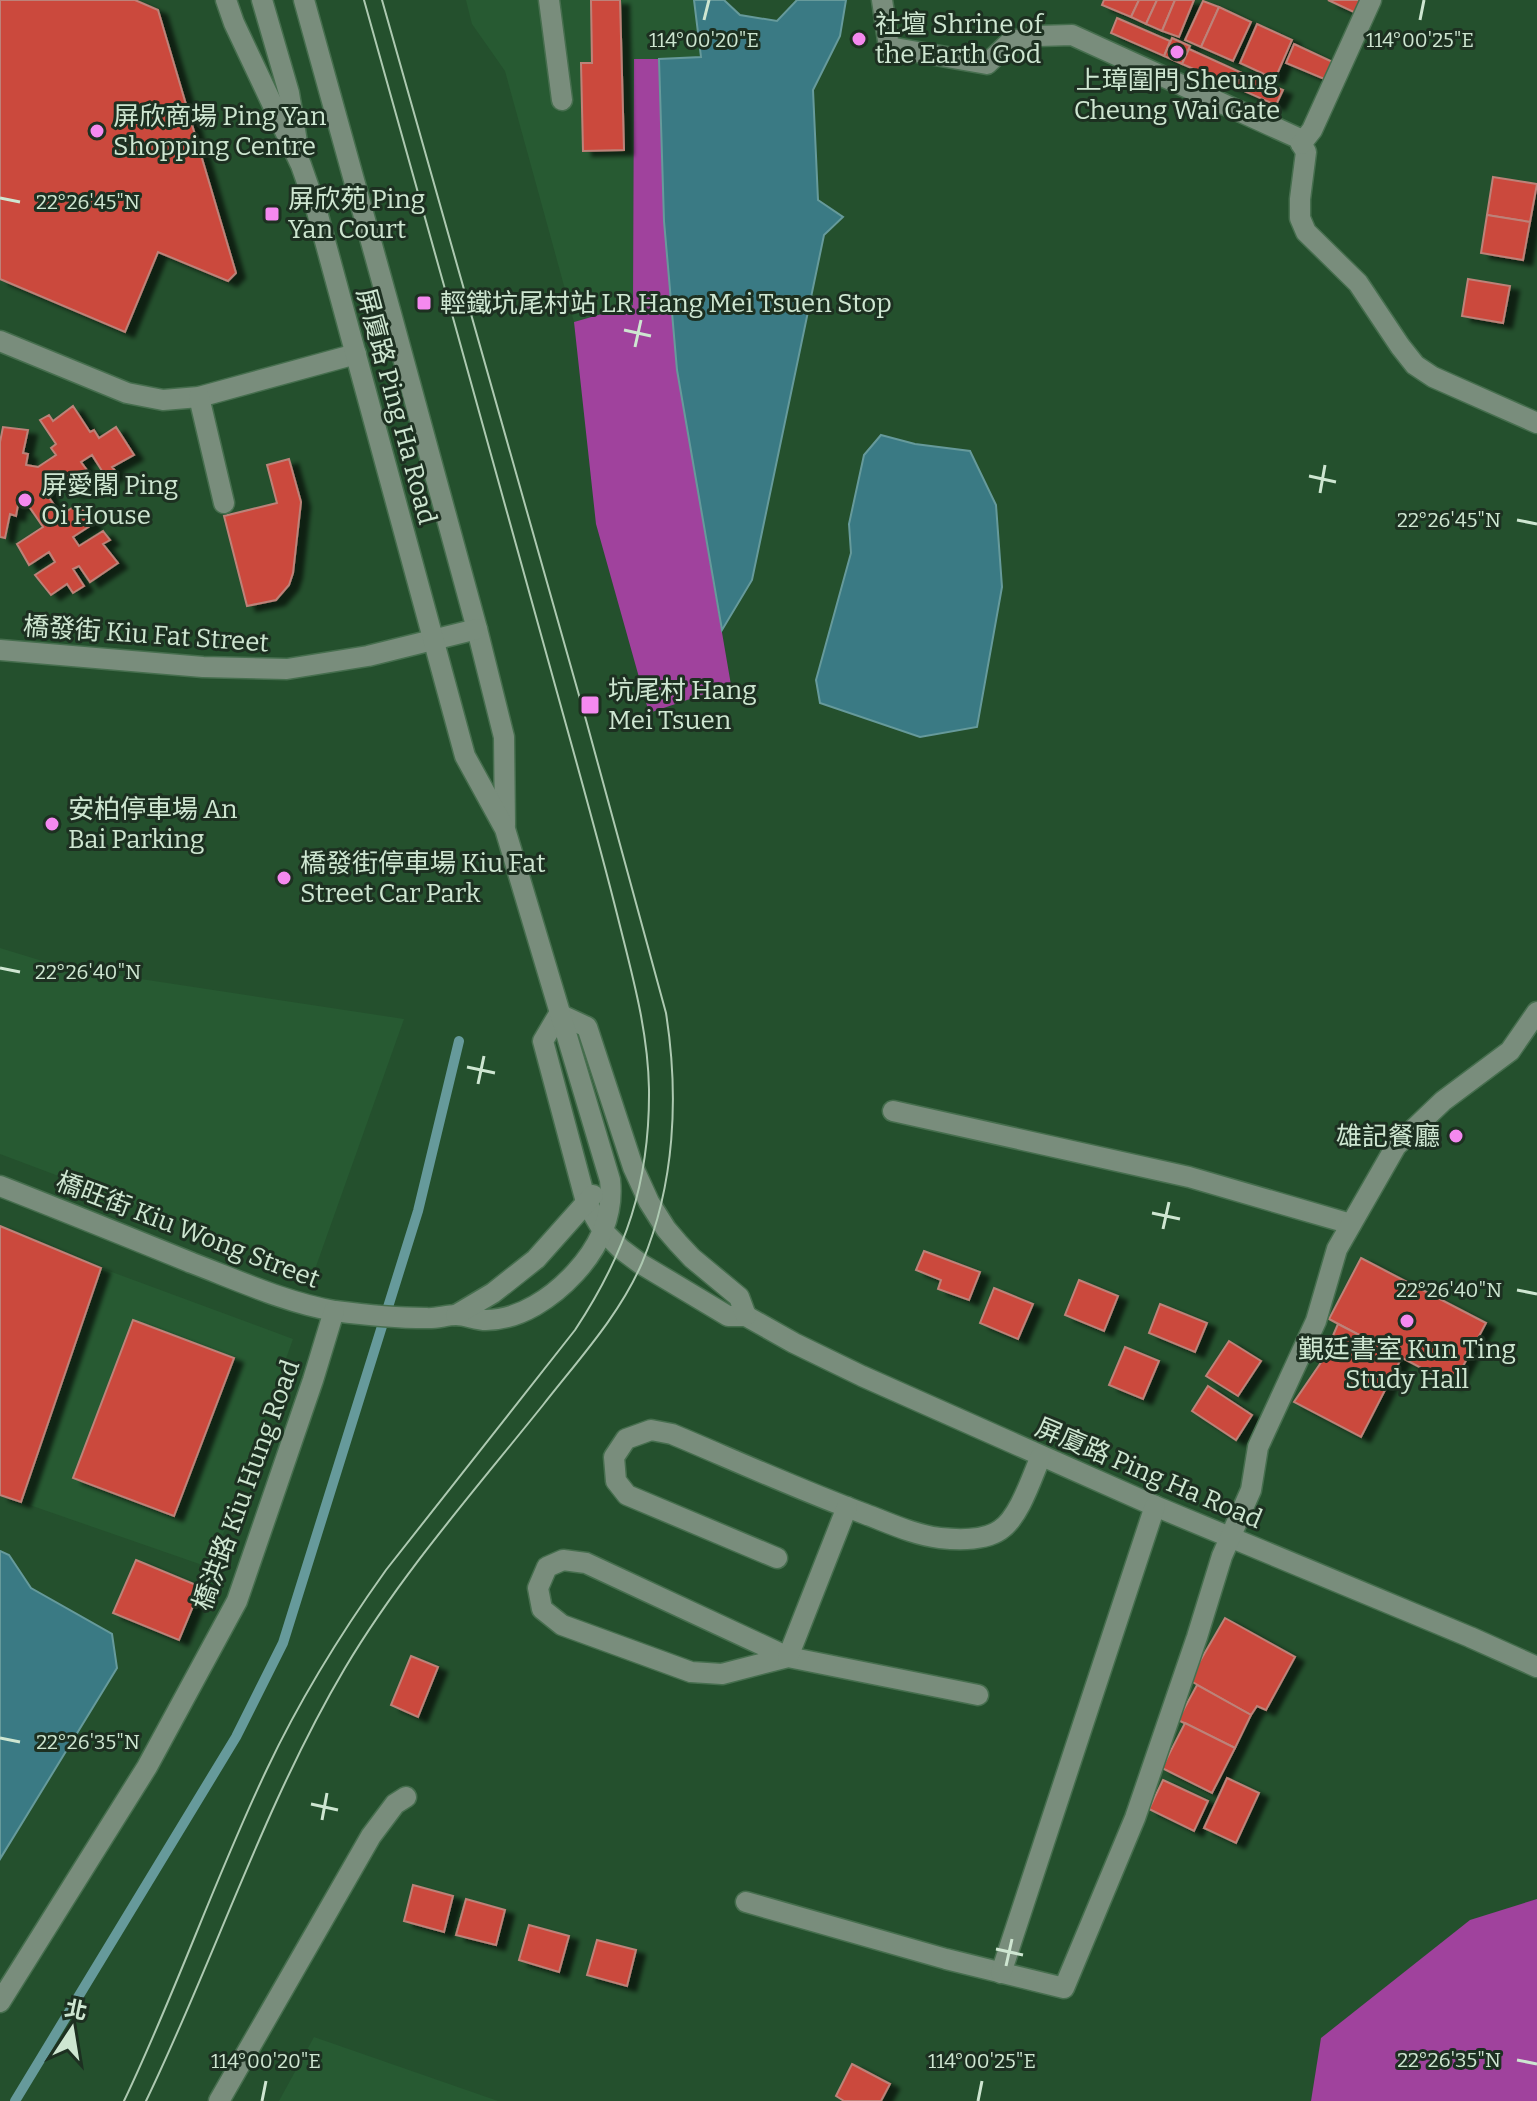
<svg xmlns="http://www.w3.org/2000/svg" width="1537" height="2101" viewBox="0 0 1537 2101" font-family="Bitter,'Noto Sans TC',serif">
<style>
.built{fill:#275a32}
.forest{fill:#a0429d}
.water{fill:#3a7a84;stroke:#669a9b;stroke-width:2}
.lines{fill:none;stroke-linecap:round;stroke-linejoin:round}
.stream{stroke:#669a9b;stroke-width:10}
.building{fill:#cb493c;stroke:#bd8279;stroke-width:2;filter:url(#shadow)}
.minor-casing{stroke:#466e4e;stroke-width:23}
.minor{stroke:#798d7c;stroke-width:20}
.tram{stroke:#adc9b1;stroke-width:2}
.ticks{fill:none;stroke:#cee6d1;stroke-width:3}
.poi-dot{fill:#f489ef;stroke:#1d3021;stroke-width:3}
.labels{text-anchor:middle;stroke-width:6;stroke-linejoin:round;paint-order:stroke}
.poi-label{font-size:26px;fill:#cee6d1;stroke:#1d3021;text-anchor:start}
.street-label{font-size:26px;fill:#cee6d1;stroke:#1d3021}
.ticks-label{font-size:20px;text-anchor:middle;fill:#cee6d1;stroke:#1d3021;stroke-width:6;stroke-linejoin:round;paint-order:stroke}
</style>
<defs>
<filter id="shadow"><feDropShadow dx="9" dy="5" stdDeviation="2" flood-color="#0009"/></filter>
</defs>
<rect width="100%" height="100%" fill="#24502d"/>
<g class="built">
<polygon points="466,0 694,0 701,57 634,60 633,305 574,322 505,71 472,24"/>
<polygon points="0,948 62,967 404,1019 314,1272 0,1154"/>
<polygon points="101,1268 293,1339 211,1568 21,1502"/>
<polygon points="314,2037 498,2101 279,2101"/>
</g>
<g class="forest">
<polygon points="634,59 659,59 677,370 731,685 649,713 596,524 574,322 633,305"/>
<polygon points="1537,1899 1537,2101 1311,2101 1321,2038 1470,1920"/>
</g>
<g class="water">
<polygon points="694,0 724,0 740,15 777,21 797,0 846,0 840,36 813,90 818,200 843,217 824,235 752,580 722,630 677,370 664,221 659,59 701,57"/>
<polygon points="881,435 915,444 970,451 996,505 1002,587 977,727 920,737 820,703 816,680 851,553 849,524 864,455"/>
<polygon points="0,1551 9,1555 31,1588 112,1634 117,1668 0,1859"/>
</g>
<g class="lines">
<polyline class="stream" points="15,2101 236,1737 283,1643 418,1211 459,1041"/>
</g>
<g class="building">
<polygon points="0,0 135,0 158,10 236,273 228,281 158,252 125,332 0,279"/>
<polygon points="591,0 620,0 624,150 583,151 581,63 592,63"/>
<polygon points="1104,0 1139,0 1131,17 1102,5"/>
<polygon points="1139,0 1157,0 1146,24 1131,17"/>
<polygon points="1157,0 1175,0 1162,31 1146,24"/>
<polygon points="1175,0 1194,0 1179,37 1162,31"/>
<polygon points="1328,0 1364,0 1358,14"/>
<polygon points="1203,1 1219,7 1201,47 1185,40"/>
<polygon points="1219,7 1251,22 1233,61 1201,47"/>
<polygon points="1117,18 1170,41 1164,56 1111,33"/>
<polygon points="1257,24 1292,40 1275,79 1240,63"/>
<polygon points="1172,38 1190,46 1182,64 1164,56"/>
<polygon points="1294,44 1337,64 1329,81 1286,63"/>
<polygon points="1189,49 1242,73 1235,87 1182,64"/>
<polygon points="1242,73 1283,90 1276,105 1235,87"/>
<polygon points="1493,177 1537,184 1530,222 1487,215"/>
<polygon points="1487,215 1530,222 1523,260 1481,253"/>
<polygon points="1468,279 1510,286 1503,323 1462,316"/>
<polygon points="73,406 90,432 94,430 99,438 116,427 134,455 112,467 117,473 107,479 92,455 81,462 95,481 73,493 58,471 53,474 48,496 61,515 78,504 93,524 73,537 79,546 103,531 110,540 103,544 118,563 90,582 79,566 73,569 84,586 73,593 67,584 51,595 35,575 55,562 49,552 29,565 17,544 43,527 30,508 18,505 16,516 10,514 5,538 0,537 0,442 3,427 28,430 23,453 28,454 26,465 38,467 56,455 51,448 56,444 40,420 49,415 53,421"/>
<polygon points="289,459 301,502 293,573 289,585 276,600 247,606 224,516 277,503 267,465"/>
<polygon points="0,1226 101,1268 21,1502 0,1495"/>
<polygon points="924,1251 980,1272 969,1300 938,1289 941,1280 916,1270"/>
<polygon points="1361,1258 1486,1323 1453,1385 1329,1319"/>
<polygon points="1079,1280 1118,1296 1104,1331 1065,1315"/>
<polygon points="994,1288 1033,1304 1018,1339 980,1323"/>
<polygon points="1160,1304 1207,1323 1195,1352 1149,1333"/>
<polygon points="133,1320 234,1358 174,1516 73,1478"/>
<polygon points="1338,1324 1402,1357 1361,1437 1294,1402 1322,1361"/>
<polygon points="1229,1341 1261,1361 1238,1396 1206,1376"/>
<polygon points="1125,1347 1159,1361 1143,1399 1109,1385"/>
<polygon points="1208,1386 1252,1415 1236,1440 1192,1411"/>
<polygon points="136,1560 201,1587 179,1640 113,1613"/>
<polygon points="1225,1618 1295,1657 1266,1710 1257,1706 1251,1715 1189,1680"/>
<polygon points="411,1656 438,1667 418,1717 391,1705"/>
<polygon points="1197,1685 1251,1715 1235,1748 1178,1720"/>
<polygon points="1185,1723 1235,1748 1212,1793 1162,1768"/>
<polygon points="1227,1778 1259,1793 1236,1843 1204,1828"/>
<polygon points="1163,1780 1208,1801 1194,1831 1149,1809"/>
<polygon points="413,1885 453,1896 444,1932 404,1921"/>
<polygon points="466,1899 505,1910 496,1945 456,1935"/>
<polygon points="529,1925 569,1936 559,1972 519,1960"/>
<polygon points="597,1940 636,1950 627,1986 587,1975"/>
<polygon points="852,2064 890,2084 881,2101 844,2101 836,2096"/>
</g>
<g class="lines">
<defs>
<g id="minor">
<polyline points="262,0 289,93 297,142"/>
<polyline points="304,0 390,310 477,629 504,737 505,825"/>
<polyline points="549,0 562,100"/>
<polyline points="882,0 889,47 987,64 1011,41 1038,36 1072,35 1298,138 1306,152 1300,199 1300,218 1306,232 1358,283 1400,346 1415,365 1433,377 1537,423"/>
<polyline points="1301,144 1312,130 1371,0"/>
<polyline points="0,341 127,393 163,400 199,397 356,354"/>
<polyline points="199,397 224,503"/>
<polyline points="0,650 203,667 287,669 368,656 477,629"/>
<polyline points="559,1014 543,1041 586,1202 603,1231 621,1249 641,1264 728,1316 746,1316 794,1343 862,1376 1155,1506 1470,1637 1537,1667"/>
<polyline points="559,1014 587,1027 633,1167 649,1202 666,1229 678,1243 692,1258 739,1297 746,1316"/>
<polyline points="893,1111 1189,1177 1351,1224"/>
<path d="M 0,1186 C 64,1211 128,1237 192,1263 C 237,1280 287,1303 335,1311 C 365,1315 396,1318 426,1318 C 436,1319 446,1315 456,1315 C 466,1315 476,1320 486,1320 C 520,1320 553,1297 575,1273 C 599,1247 614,1215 610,1180 L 505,829 L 465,756 L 316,208 L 301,165 L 234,23 L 226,0"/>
<polyline points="456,1315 493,1293 536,1259 593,1195"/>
<path d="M 777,1558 L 627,1495 L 616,1481 L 614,1457 L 626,1439 L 651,1430 L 672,1434 C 736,1461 800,1490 865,1514 C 889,1523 914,1535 940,1538 C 959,1540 984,1541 1000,1530 C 1019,1518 1032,1477 1041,1456"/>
<polyline points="788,1657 722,1674 691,1672 562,1625 542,1609 538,1588 547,1567 563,1560 586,1563 788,1657 978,1695"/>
<polyline points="788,1657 847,1507"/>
<polyline points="746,1902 946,1959 1064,1988 1135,1818 1197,1637 1222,1556 1251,1490 1258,1447 1316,1321 1337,1249 1396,1146 1443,1101 1510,1051 1537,1012"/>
<polyline points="1001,1973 1155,1506"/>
<polyline points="0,2002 147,1767 237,1601 313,1380 334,1311"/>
<polyline points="219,2101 371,1836 395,1804 406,1797"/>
</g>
</defs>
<use href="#minor" class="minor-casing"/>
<use href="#minor" class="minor"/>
<g class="tram">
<path d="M 124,2101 C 176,1992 215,1878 267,1769 C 300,1699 341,1633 386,1570 L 575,1330 C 626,1253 650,1182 649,1089 C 648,1030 632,974 618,918 C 600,846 580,775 560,703 C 495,469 430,234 364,0"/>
<path d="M 146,2101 C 215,1958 264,1805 345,1668 C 401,1574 475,1490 543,1405 C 578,1360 619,1316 642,1263 C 675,1184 679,1096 666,1013 L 586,720 L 382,0"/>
</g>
</g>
<path class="ticks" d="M 704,20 L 709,0M 1420,20 L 1424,0M 0,198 L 20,202M 624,330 L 651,336M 635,347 L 641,320M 1309,476 L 1336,482M 1320,493 L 1325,465M 1517,520 L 1537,524M 0,968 L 20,972M 467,1067 L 495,1073M 478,1084 L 484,1056M 1152,1213 L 1180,1219M 1163,1229 L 1169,1202M 1517,1290 L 1537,1294M 0,1738 L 20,1742M 311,1804 L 338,1810M 322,1820 L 327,1793M 996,1949 L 1023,1955M 1006,1966 L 1012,1939M 1517,2060 L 1537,2064M 262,2101 L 266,2081M 978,2101 L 982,2081"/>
<g class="poi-dot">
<circle cx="859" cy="39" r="8"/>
<circle cx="1177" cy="52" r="8"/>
<circle cx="97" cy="131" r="8"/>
<rect x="264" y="206" width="16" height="16" rx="4"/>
<rect x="416" y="295" width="16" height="16" rx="4"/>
<circle cx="25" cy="500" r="8"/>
<rect x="580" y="695" width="20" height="20" rx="4"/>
<circle cx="52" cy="824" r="8"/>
<circle cx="284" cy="878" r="8"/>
<circle cx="1456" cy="1136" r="8"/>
<circle cx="1407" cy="1321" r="8"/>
</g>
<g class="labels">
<g class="poi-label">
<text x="875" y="33">社壇 Shrine of<tspan x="875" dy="30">the Earth God</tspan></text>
<text x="1177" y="89" text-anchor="middle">上璋圍門 Sheung<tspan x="1177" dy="30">Cheung Wai Gate</tspan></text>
<text x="113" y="125">屏欣商場 Ping Yan<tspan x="113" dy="30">Shopping Centre</tspan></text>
<text x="288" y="208">屏欣苑 Ping<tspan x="288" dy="30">Yan Court</tspan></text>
<text x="440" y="312">輕鐵坑尾村站 LR Hang Mei Tsuen Stop</text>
<text x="41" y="494">屏愛閣 Ping<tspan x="41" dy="30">Oi House</tspan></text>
<text x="608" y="699">坑尾村 Hang<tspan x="608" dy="30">Mei Tsuen</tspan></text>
<text x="68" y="818">安柏停車場 An<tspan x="68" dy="30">Bai Parking</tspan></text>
<text x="300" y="872">橋發街停車場 Kiu Fat<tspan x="300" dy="30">Street Car Park</tspan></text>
<text x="1440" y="1145" text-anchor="end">雄記餐廳</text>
<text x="1407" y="1358" text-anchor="middle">覲廷書室 Kun Ting<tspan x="1407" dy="30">Study Hall</tspan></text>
</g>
<g class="street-label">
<text transform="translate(397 406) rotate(75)" y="9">屏廈路 Ping Ha Road</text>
<text transform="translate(146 634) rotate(4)" y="9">橋發街 Kiu Fat Street</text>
<text transform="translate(188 1230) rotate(21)" y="9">橋旺街 Kiu Wong Street</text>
<text transform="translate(1149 1473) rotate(23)" y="9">屏廈路 Ping Ha Road</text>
<text transform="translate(246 1485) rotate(-70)" y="9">橋洪路 Kiu Hung Road</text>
</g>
</g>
<g class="ticks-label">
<text x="704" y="47">114°00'20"E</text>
<text x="1420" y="47">114°00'25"E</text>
<text x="88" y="209">22°26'45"N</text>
<text x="1449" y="527">22°26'45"N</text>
<text x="88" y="979">22°26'40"N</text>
<text x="1449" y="1297">22°26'40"N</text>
<text x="88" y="1749">22°26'35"N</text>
<text x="1449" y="2067">22°26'35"N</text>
<text x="266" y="2068">114°00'20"E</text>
<text x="982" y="2068">114°00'25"E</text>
</g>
<g transform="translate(72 2029) rotate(12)" stroke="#1d3021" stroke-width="6" paint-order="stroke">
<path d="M0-6L14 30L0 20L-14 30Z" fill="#cee6d1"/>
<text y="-12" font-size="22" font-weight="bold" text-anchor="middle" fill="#cee6d1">北</text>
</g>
</svg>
